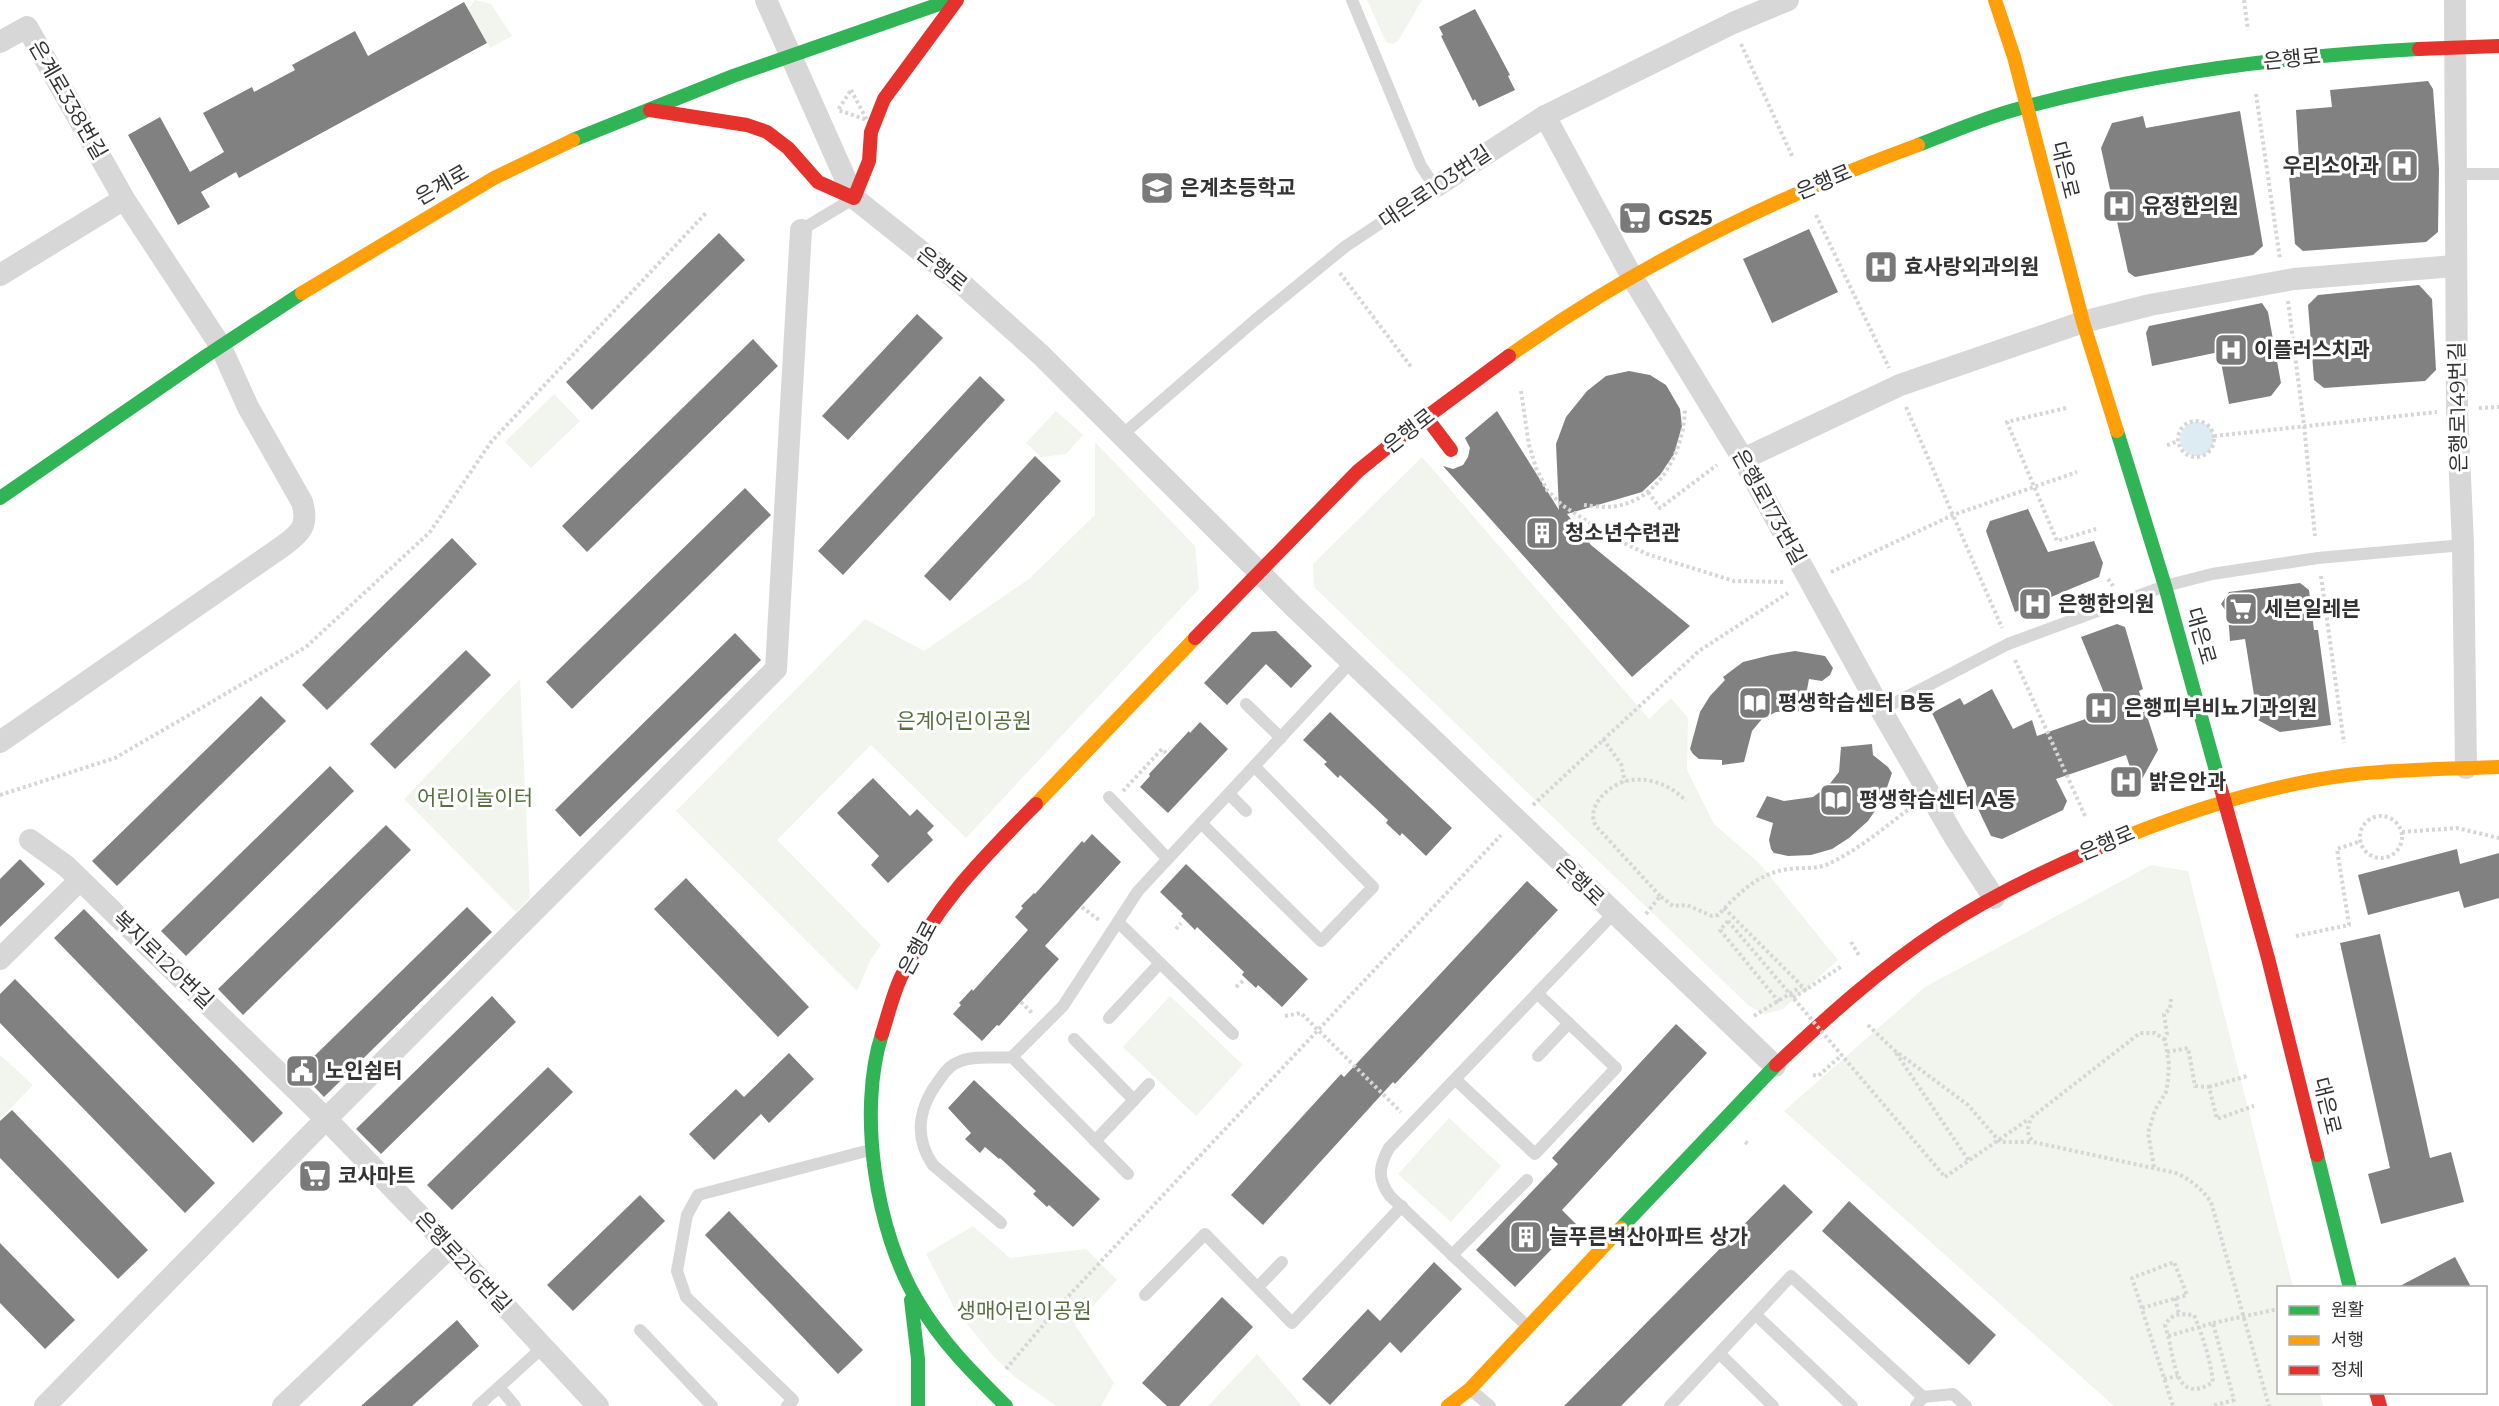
<svg xmlns="http://www.w3.org/2000/svg" width="2499" height="1406" viewBox="0 0 2499 1406" font-family="Montserrat,'Noto Sans KR',sans-serif">
<style>
.green{fill:#f1f5ed}
.water{fill:#ddebf3}
.building{fill:#818181}
.lines{fill:none;stroke-linecap:round;stroke-linejoin:round}
.path{stroke:#d6d6d6;stroke-width:4;stroke-dasharray:3 3;stroke-linecap:butt}
.lane{stroke:#d7d7d7;stroke-width:12}
.street{stroke:#d7d7d7;stroke-width:22}
.fast{stroke:#30b455;stroke-width:14}
.slow{stroke:#ff9f0a;stroke-width:14}
.jam{stroke:#e5322d;stroke-width:14}
.path-bridge{stroke:#d6d6d6;stroke-width:4;stroke-dasharray:3 3;stroke-linecap:butt}
.labels{text-anchor:middle;stroke-width:6;stroke-linejoin:round;paint-order:stroke}
.street-label{font-size:21px;fill:#333;stroke:#fff}
.poi-label{font-size:21px;font-weight:bold;fill:#333;stroke:#fff;text-anchor:start}
.park-label{font-size:21px;fill:#56703f;stroke:#fff}
</style>
<rect width="100%" height="100%" fill="#fff"/>
<g class="green">
<polygon points="475,0 491,4 512,36 490,48 468,10"/>
<polygon points="1367,0 1422,0 1398,41 1393,44 1386,42"/>
<polygon points="554,394 580,421 531,468 505,442"/>
<polygon points="1056,411 1083,435 1066,454 1041,457 1026,443"/>
<polygon points="1095,442 1195,546 1199,589 966,838 871,745 777,840 881,945 871,959 857,991 676,811 865,619 924,651 1029,579 1095,515"/>
<polygon points="1422,457 1649,719 1671,698 1688,718 1687,770 1714,824 1760,864 1838,960 1783,1009 1765,1014 1748,1005 1314,587 1313,564"/>
<polygon points="520,679 530,898 516,912 404,799"/>
<polygon points="2151,865 2188,871 2293,1287 2278,1288 2278,1392 2320,1393 2323,1406 2114,1406 1784,1111 1925,987"/>
<polygon points="1170,996 1243,1065 1196,1116 1123,1047"/>
<polygon points="0,1055 33,1085 0,1119"/>
<polygon points="1449,1118 1501,1166 1451,1222 1398,1174"/>
<polygon points="973,1226 1010,1258 1086,1249 1117,1280 1075,1325 1114,1383 1101,1406 1056,1406 1015,1377 994,1357 955,1309 926,1254"/>
<polygon points="1257,1354 1302,1406 1208,1406"/>
</g>
<circle class="water" cx="2197" cy="439" r="17"/>
<g class="building">
<polygon points="464,2 487,43 239,178 236,172 201,192 210,207 178,225 128,135 160,117 190,172 224,152 203,113 252,87 254,92 295,70 292,65 355,31 368,56"/>
<polygon points="1475,9 1510,75 1508,76 1515,90 1479,107 1475,99 1473,101 1441,36 1443,35 1439,27"/>
<polygon points="2428,81 2433,89 2439,169 2438,232 2426,242 2303,251 2295,244 2289,176 2300,177 2296,110 2332,107 2330,90"/>
<polygon points="2240,111 2263,246 2253,255 2135,277 2128,272 2101,148 2112,123 2143,116 2146,128"/>
<polygon points="1809,229 1838,292 1772,323 1743,259"/>
<polygon points="719,233 745,260 592,410 566,382"/>
<polygon points="2419,285 2432,299 2436,370 2425,381 2324,388 2314,380 2308,305 2318,295"/>
<polygon points="2262,303 2268,312 2281,383 2271,396 2229,404 2219,352 2152,366 2146,333 2149,326"/>
<polygon points="917,314 943,338 848,440 822,416"/>
<polygon points="753,339 778,366 587,552 562,526"/>
<polygon points="1629,371 1650,375 1666,385 1680,409 1682,426 1674,454 1660,475 1642,492 1567,514 1591,545 1690,626 1632,677 1443,466 1453,469 1463,465 1468,457 1470,448 1465,438 1497,411 1559,510 1556,444 1566,417 1587,391 1606,376"/>
<polygon points="980,376 1005,400 843,575 818,551"/>
<polygon points="1035,456 1061,481 950,601 924,576"/>
<polygon points="745,488 771,515 572,709 546,682"/>
<polygon points="2028,509 2048,552 2094,541 2103,563 2099,577 2015,612 1986,531 1990,521"/>
<polygon points="452,538 477,564 327,710 302,685"/>
<polygon points="2300,583 2309,590 2314,630 2318,630 2331,725 2280,732 2258,720 2245,639 2230,641 2228,614 2221,604 2229,592"/>
<polygon points="2117,624 2125,627 2143,689 2139,691 2158,750 2137,788 2126,755 2056,779 2067,801 2063,810 2002,839 1991,836 1932,713 1960,698 1964,705 1992,689 2013,729 2032,720 2037,736 2111,710 2081,637"/>
<polygon points="1276,631 1312,666 1291,688 1266,664 1227,705 1204,683 1252,632"/>
<polygon points="735,633 761,660 580,837 555,810"/>
<polygon points="466,650 491,675 395,769 370,744"/>
<polygon points="1795,651 1825,656 1833,668 1830,675 1822,681 1809,679 1803,711 1776,712 1762,719 1752,731 1744,762 1722,765 1722,760 1699,759 1693,754 1690,749 1700,712 1710,696 1725,680 1723,677 1743,662 1771,655"/>
<polygon points="261,696 286,721 117,886 92,861"/>
<polygon points="1330,712 1452,828 1426,856 1402,833 1400,836 1386,823 1388,820 1340,775 1338,778 1324,764 1327,762 1303,740"/>
<polygon points="1200,722 1228,749 1168,813 1140,787 1150,776 1149,774 1189,731 1190,733"/>
<polygon points="1872,744 1873,755 1888,767 1892,773 1883,799 1868,821 1849,838 1832,849 1811,855 1788,856 1774,853 1771,849 1769,840 1773,823 1756,817 1767,796 1784,801 1813,797 1828,786 1839,772 1841,747"/>
<polygon points="330,766 354,791 186,956 161,931"/>
<polygon points="873,778 910,816 917,809 934,826 927,833 933,840 888,883 871,865 879,856 837,813"/>
<polygon points="386,825 411,850 243,1015 218,989"/>
<polygon points="1092,834 1121,862 1045,946 1059,959 999,1026 997,1025 982,1041 953,1014 961,1005 959,1003 972,989 973,991 1028,930 1015,917 1023,908 1021,906 1034,893 1035,894 1082,841 1084,843"/>
<polygon points="2457,849 2460,864 2499,853 2499,898 2464,908 2459,891 2368,915 2358,875"/>
<polygon points="20,859 45,884 0,927 0,879"/>
<polygon points="1186,864 1308,979 1282,1007 1258,985 1256,988 1242,975 1244,972 1197,927 1195,930 1181,916 1183,914 1160,892"/>
<polygon points="686,878 809,1007 778,1037 654,909"/>
<polygon points="1527,881 1558,910 1395,1084 1393,1082 1263,1225 1231,1195 1341,1074 1344,1077"/>
<polygon points="467,907 492,932 324,1097 299,1071"/>
<polygon points="84,909 283,1113 253,1143 54,938"/>
<polygon points="2380,934 2430,1158 2451,1152 2464,1202 2381,1224 2368,1174 2390,1168 2340,943"/>
<polygon points="15,979 215,1183 185,1213 0,1023 0,994"/>
<polygon points="492,996 516,1022 381,1154 356,1129"/>
<polygon points="1676,1024 1707,1053 1562,1210 1576,1224 1515,1287 1476,1250 1558,1164 1552,1158"/>
<polygon points="789,1053 814,1079 769,1123 761,1114 714,1160 689,1134 736,1089 744,1097"/>
<polygon points="548,1067 573,1092 452,1210 427,1185"/>
<polygon points="974,1080 1100,1199 1073,1227 1049,1205 1047,1207 1033,1194 1036,1191 1000,1158 999,1159 985,1147 980,1153 965,1139 971,1133 948,1108"/>
<polygon points="12,1110 148,1250 118,1279 0,1158 0,1121"/>
<polygon points="1784,1184 1813,1212 1621,1406 1564,1406"/>
<polygon points="640,1195 665,1221 573,1311 547,1285"/>
<polygon points="1849,1201 1996,1335 1969,1365 1822,1231"/>
<polygon points="729,1211 863,1350 838,1374 705,1235"/>
<polygon points="0,1243 75,1320 45,1349 0,1303"/>
<polygon points="2455,1257 2471,1287 2398,1287"/>
<polygon points="1434,1262 1462,1289 1401,1353 1390,1342 1330,1405 1302,1379 1368,1309 1380,1321"/>
<polygon points="1222,1297 1253,1327 1179,1406 1167,1406 1142,1383"/>
<polygon points="457,1320 479,1346 412,1406 361,1406"/>
</g>
<g class="lines">
<g class="path">
<polyline points="2244,0 2248,30"/>
<polyline points="1741,44 1793,158"/>
<polygon points="851,90 867,120 838,110"/>
<polyline points="2256,94 2280,259"/>
<polyline points="1816,215 1889,368"/>
<polyline points="1340,273 1412,368"/>
<polyline points="2288,301 2304,425 2315,536"/>
<polyline points="1521,391 1529,445 1536,468 1547,490 1562,505 1613,538 1647,554 1734,581 1785,582"/>
<polyline points="1906,407 2002,628"/>
<polyline points="2066,408 2007,422 2057,541 2096,529"/>
<polyline points="2479,408 2499,407"/>
<circle cx="2196" cy="439" r="18"/>
<polyline points="2214,436 2437,412"/>
<polyline points="2167,445 2179,441"/>
<polyline points="1648,492 1660,508 1717,465"/>
<path d="M 1584,505 C 1594,506 1606,508 1617,506 C 1661,498 1684,449 1685,409"/>
<polyline points="1831,572 1953,515 2077,472"/>
<polyline points="2321,576 2344,743"/>
<polyline points="2108,579 2113,586"/>
<polyline points="2015,660 2086,818"/>
<polyline points="1603,739 1621,764 1625,782"/>
<polyline points="1123,791 1162,749 1167,754"/>
<polyline points="0,795 115,758 306,647 430,532 491,442 706,213"/>
<polyline points="1533,805 1699,651 1788,593"/>
<circle cx="2381" cy="837" r="21"/>
<polyline points="2402,832 2457,828 2499,838"/>
<path d="M 1660,896 L 1596,826 C 1585,807 1608,786 1626,781 C 1648,776 1671,785 1686,801"/>
<polyline points="1082,907 1099,920"/>
<polyline points="1724,908 1802,986"/>
<path d="M 1646,914 L 1660,896 L 1673,906 L 1687,905 L 1712,916 L 1718,915 C 1739,893 1758,873 1789,869 C 1803,867 1817,870 1830,863 C 1860,849 1886,826 1913,806"/>
<polyline points="1728,921 1720,930 1779,1002"/>
<polyline points="1176,929 1181,923"/>
<polyline points="2296,936 2349,925 2337,849 2361,841"/>
<polyline points="1851,942 1860,957"/>
<polyline points="1236,987 1243,981"/>
<polyline points="1021,1002 1033,1014"/>
<polyline points="1285,1016 1301,1013 1401,1112"/>
<polyline points="1754,1016 1802,986 1807,992"/>
<polyline points="1868,1025 1894,1050 1968,1105 2000,1142 2032,1142"/>
<polyline points="2164,1040 2167,1034 2164,1014 2170,1009 2171,999"/>
<polyline points="2167,1052 2188,1048 2195,1086 2209,1087 2217,1119 2254,1106"/>
<polyline points="1896,1053 1969,1161"/>
<polyline points="1813,1075 1818,1076 1842,1055"/>
<polyline points="2209,1087 2247,1076"/>
<polyline points="1745,1142 1749,1144"/>
<path d="M 2154,1167 L 2148,1133 L 2155,1110 L 2166,1092 L 2168,1080 L 2169,1064 L 2165,1040 L 2155,1033 L 2140,1033 L 2032,1117 C 2027,1126 2026,1133 2033,1142 L 2176,1173 C 2191,1180 2201,1188 2211,1202 L 2269,1406"/>
<polyline points="1945,1177 2029,1119"/>
<polyline points="2175,1298 2179,1314"/>
<path d="M 2142,1308 L 2187,1295 L 2174,1262 L 2132,1278 C 2146,1321 2159,1363 2173,1406"/>
<polyline points="2213,1323 2278,1309"/>
<path d="M 2168,1336 C 2175,1363 2176,1406 2213,1382 C 2210,1358 2203,1337 2194,1315 C 2181,1314 2173,1312 2165,1325 L 2168,1336 L 2213,1323 L 2234,1400 L 2211,1406"/>
<polyline points="1006,1369 1060,1305 1501,835"/>
<polyline points="2164,1379 2178,1376"/>
</g>
<g class="lane">
<polyline points="2457,174 2499,174"/>
<polyline points="801,230 851,200"/>
<polyline points="1122,435 1254,321 1346,246 1435,187 1421,166 1352,0"/>
<polyline points="1246,704 1281,738"/>
<polyline points="1881,710 2008,644 2165,586 2212,574 2318,558 2463,545"/>
<polyline points="1229,794 1246,811"/>
<polyline points="1109,797 1167,858"/>
<polyline points="1201,823 1321,941 1373,887 1255,767"/>
<polyline points="1119,923 1233,1034"/>
<polyline points="1109,1018 1160,963"/>
<polyline points="1074,1039 1134,1100 1095,1141"/>
<polyline points="1538,1056 1569,1023"/>
<polyline points="1012,1057 1128,1174"/>
<polyline points="1456,1080 1535,1154 1616,1068 1538,994"/>
<polyline points="1134,1100 1149,1084"/>
<path d="M 1001,1223 L 933,1165 C 913,1136 919,1106 940,1079 C 945,1071 951,1064 961,1061 C 976,1055 996,1059 1012,1057 L 1063,1006 L 1138,891 L 1351,662"/>
<polyline points="1452,1255 1527,1180"/>
<polyline points="1258,1287 1282,1262"/>
<polyline points="1145,1295 1205,1234 1292,1323 1402,1206"/>
<polyline points="1756,1315 1852,1406"/>
<path d="M 1527,1326 L 1390,1196 C 1377,1179 1379,1166 1389,1148 L 1613,914"/>
<polyline points="640,1330 712,1406"/>
<polyline points="1720,1354 1773,1406"/>
<polyline points="499,1387 515,1406"/>
<polyline points="1471,1390 1490,1406"/>
<polyline points="1923,1397 1953,1394 1966,1406"/>
<polyline points="478,1406 542,1348"/>
<polyline points="787,1406 793,1400 686,1297 677,1271 687,1215 698,1195 870,1150"/>
<polyline points="1670,1406 1791,1276 1923,1397 1916,1406"/>
</g>
<g class="street">
<polyline points="766,0 854,198 962,284 1041,355 1293,606 1775,1066"/>
<polyline points="2455,0 2457,409 2463,545 2466,768"/>
<path d="M 0,42 L 27,27 L 124,199 L 220,345 L 248,407 L 302,502 C 309,525 301,533 283,546 L 0,742"/>
<polyline points="1545,116 1632,277 1743,459 1881,710 1955,838 1994,898"/>
<polyline points="1435,187 1545,116 1733,23 1788,0"/>
<polyline points="0,275 124,199"/>
<polyline points="1743,459 1900,385 2083,322 2150,305 2294,279 2455,266"/>
<polyline points="30,840 66,866 326,1119 450,1247 598,1406"/>
<polyline points="0,959 80,880"/>
<polyline points="45,1406 326,1119 776,669 801,230"/>
<polyline points="283,1406 450,1247"/>
</g>
<g class="fast">
<polyline points="573,140 733,76 951,0"/>
<path d="M 1918,145 C 1952,132 1986,117 2021,108 C 2150,73 2286,56 2419,49"/>
<polyline points="2117,431 2165,586 2218,778"/>
<polyline points="0,498 206,356 302,293"/>
<path d="M 882,1034 C 857,1112 876,1233 918,1302 C 943,1344 972,1372 1006,1406"/>
<polyline points="2317,1155 2350,1288"/>
<polyline points="1621,1228 1776,1065"/>
<polyline points="911,1300 918,1359 918,1406"/>
</g>
<g class="slow">
<polyline points="1995,0 2014,57 2083,322 2117,431"/>
<polyline points="302,293 494,178 573,140"/>
<path d="M 1509,356 C 1635,266 1773,198 1918,145"/>
<polyline points="1036,804 1195,638"/>
<path d="M 2098,848 C 2178,814 2261,786 2348,775 C 2398,769 2449,769 2499,767"/>
<polyline points="1448,1406 1470,1389 1621,1228"/>
</g>
<g class="jam">
<polyline points="2419,49 2499,46"/>
<polyline points="650,110 747,125 767,132 788,148 818,182 854,198 869,161 871,132 884,99 957,0"/>
<polyline points="1426,417 1451,450"/>
<polyline points="1195,638 1358,471 1405,433 1509,356"/>
<polyline points="2218,778 2268,958 2317,1155"/>
<path d="M 882,1034 C 888,1015 893,994 901,977 C 936,904 980,861 1036,804"/>
<path d="M 1776,1065 C 1827,1017 1880,969 1939,930 C 1988,898 2043,871 2098,848"/>
<polyline points="2376,1392 2380,1406"/>
</g>
<g class="path-bridge">
<polyline points="1728,921 1945,1177"/>
<polyline points="1793,998 1842,966"/>
</g>
</g>
<defs>
<symbol id="hospital-square" viewBox="-11 -11 22 22"><rect x="-9" y="-9" width="18" height="18" rx="4" fill="#7a7a7a" stroke="#fff"/><path d="M-5-5h3v3.5h4V-5h3V5h-3V1.5h-4V5h-3Z" fill="#fff"/></symbol>
<symbol id="school-square" viewBox="-11 -11 22 22"><rect x="-9" y="-9" width="18" height="18" rx="4" fill="#7a7a7a" stroke="#fff"/><path d="M0-5L7-2L0 1L-7-2ZM-4 1L0 2.5L4 1V4Q0 6-4 4Z" fill="#fff"/></symbol>
<symbol id="supermarket-square" viewBox="-11 -11 22 22"><rect x="-9" y="-9" width="18" height="18" rx="4" fill="#7a7a7a" stroke="#fff"/><path d="M-6-5.5h2.5l.6 2H6L4.5 2H-2.5L-4.4-4H-6ZM-1.5 3.2a1.3 1.3 0 1 0 .1 0ZM3 3.2a1.3 1.3 0 1 0 .1 0Z" fill="#fff"/></symbol>
<symbol id="building-square" viewBox="-11 -11 22 22"><rect x="-9" y="-9" width="18" height="18" rx="4" fill="#7a7a7a" stroke="#fff"/><path d="M-4-6H4V6H1V3H-1V6H-4ZM-2.5-4.3h1.7v1.8h-1.7ZM.8-4.3h1.7v1.8H.8ZM-2.5-1h1.7V.8h-1.7ZM.8-1h1.7V.8H.8Z" fill="#fff"/></symbol>
<symbol id="library-square" viewBox="-11 -11 22 22"><rect x="-9" y="-9" width="18" height="18" rx="4" fill="#7a7a7a" stroke="#fff"/><path d="M-6-4Q-3-5.5-.7-3.5V5Q-3 3-6 4ZM6-4Q3-5.5 .7-3.5V5Q3 3 6 4Z" fill="#fff"/></symbol>
<symbol id="civic-square" viewBox="-11 -11 22 22"><rect x="-9" y="-9" width="18" height="18" rx="4" fill="#7a7a7a" stroke="#fff"/><path d="M-.6-6.5H3V-4.5H.6V-3L4-1V1h2V6H-6V1h2V-1L-.6-3ZM-1.2 2.5V6h2.4V2.5Z" fill="#fff"/></symbol>
</defs>
<g fill-rule="evenodd">
<use href="#hospital-square" x="2383" y="147" width="38" height="38"/>
<use href="#school-square" x="1138" y="169" width="38" height="38"/>
<use href="#hospital-square" x="2100" y="187" width="38" height="38"/>
<use href="#supermarket-square" x="1616" y="199" width="38" height="38"/>
<use href="#hospital-square" x="1862" y="248" width="38" height="38"/>
<use href="#hospital-square" x="2212" y="331" width="38" height="38"/>
<use href="#building-square" x="1523" y="514" width="38" height="38"/>
<use href="#hospital-square" x="2016" y="585" width="38" height="38"/>
<use href="#supermarket-square" x="2222" y="590" width="38" height="38"/>
<use href="#library-square" x="1736" y="684" width="38" height="38"/>
<use href="#hospital-square" x="2082" y="689" width="38" height="38"/>
<use href="#hospital-square" x="2107" y="763" width="38" height="38"/>
<use href="#library-square" x="1817" y="781" width="38" height="38"/>
<use href="#civic-square" x="283" y="1052" width="38" height="38"/>
<use href="#supermarket-square" x="296" y="1157" width="38" height="38"/>
<use href="#building-square" x="1507" y="1218" width="38" height="38"/>
</g>
<g class="labels">
<g class="street-label">
<text transform="translate(2292 59) rotate(-6)" y="7">은행로</text>
<text transform="translate(68 100) rotate(60)" y="7">은계로338번길</text>
<text transform="translate(2065 170) rotate(76)" y="7">대은로</text>
<text transform="translate(1824 182) rotate(-23)" y="7">은행로</text>
<text transform="translate(442 185) rotate(-30)" y="7">은계로</text>
<text transform="translate(1435 187) rotate(-34)" y="7">대은로103번길</text>
<text transform="translate(942 269) rotate(39)" y="7">은행로</text>
<text transform="translate(2458 407) rotate(-91)" y="7">은행로149번길</text>
<text transform="translate(1409 431) rotate(-38)" y="7">은행로</text>
<text transform="translate(1769 507) rotate(61)" y="7">은행로173번길</text>
<text transform="translate(2201 636) rotate(74)" y="7">대은로</text>
<text transform="translate(2107 843) rotate(-23)" y="7">은행로</text>
<text transform="translate(1580 882) rotate(44)" y="7">은행로</text>
<text transform="translate(918 948) rotate(-62)" y="7">은행로</text>
<text transform="translate(163 960) rotate(44)" y="7">복지로120번길</text>
<text transform="translate(2327 1106) rotate(76)" y="7">대은로</text>
<text transform="translate(463 1262) rotate(47)" y="7">은행로216번길</text>
</g>
<g class="poi-label">
<text x="2379" y="173" text-anchor="end">우리소아과</text>
<text x="1180" y="195">은계초등학교</text>
<text x="2142" y="213">유정한의원</text>
<text x="1658" y="225">GS25</text>
<text x="1904" y="274">효사랑외과의원</text>
<text x="2254" y="357">이플러스치과</text>
<text x="1565" y="540">청소년수련관</text>
<text x="2058" y="611">은행한의원</text>
<text x="2264" y="616">세븐일레븐</text>
<text x="1778" y="710">평생학습센터 B동</text>
<text x="2124" y="715">은행피부비뇨기과의원</text>
<text x="2149" y="789">밝은안과</text>
<text x="1859" y="807">평생학습센터 A동</text>
<text x="325" y="1078">노인쉼터</text>
<text x="338" y="1183">코사마트</text>
<text x="1549" y="1244">늘푸른벽산아파트 상가</text>
</g>
<g class="park-label">
<text x="964" y="728">은계어린이공원</text>
<text x="475" y="805">어린이놀이터</text>
<text x="1024" y="1318">생매어린이공원</text>
</g>
</g>
<rect x="2277" y="1286" width="210" height="108" fill="#ffffff" stroke="#adadad" stroke-width="1.5"/>
<rect x="2289" y="1306" width="30" height="9" fill="#30b455" stroke="#adadad" stroke-width="1.5"/>
<text x="2331" y="1316" font-size="18" fill="#333333">원활</text>
<rect x="2289" y="1336" width="30" height="9" fill="#ff9f0a" stroke="#adadad" stroke-width="1.5"/>
<text x="2331" y="1346" font-size="18" fill="#333333">서행</text>
<rect x="2289" y="1366" width="30" height="9" fill="#e5322d" stroke="#adadad" stroke-width="1.5"/>
<text x="2331" y="1376" font-size="18" fill="#333333">정체</text>
</svg>
